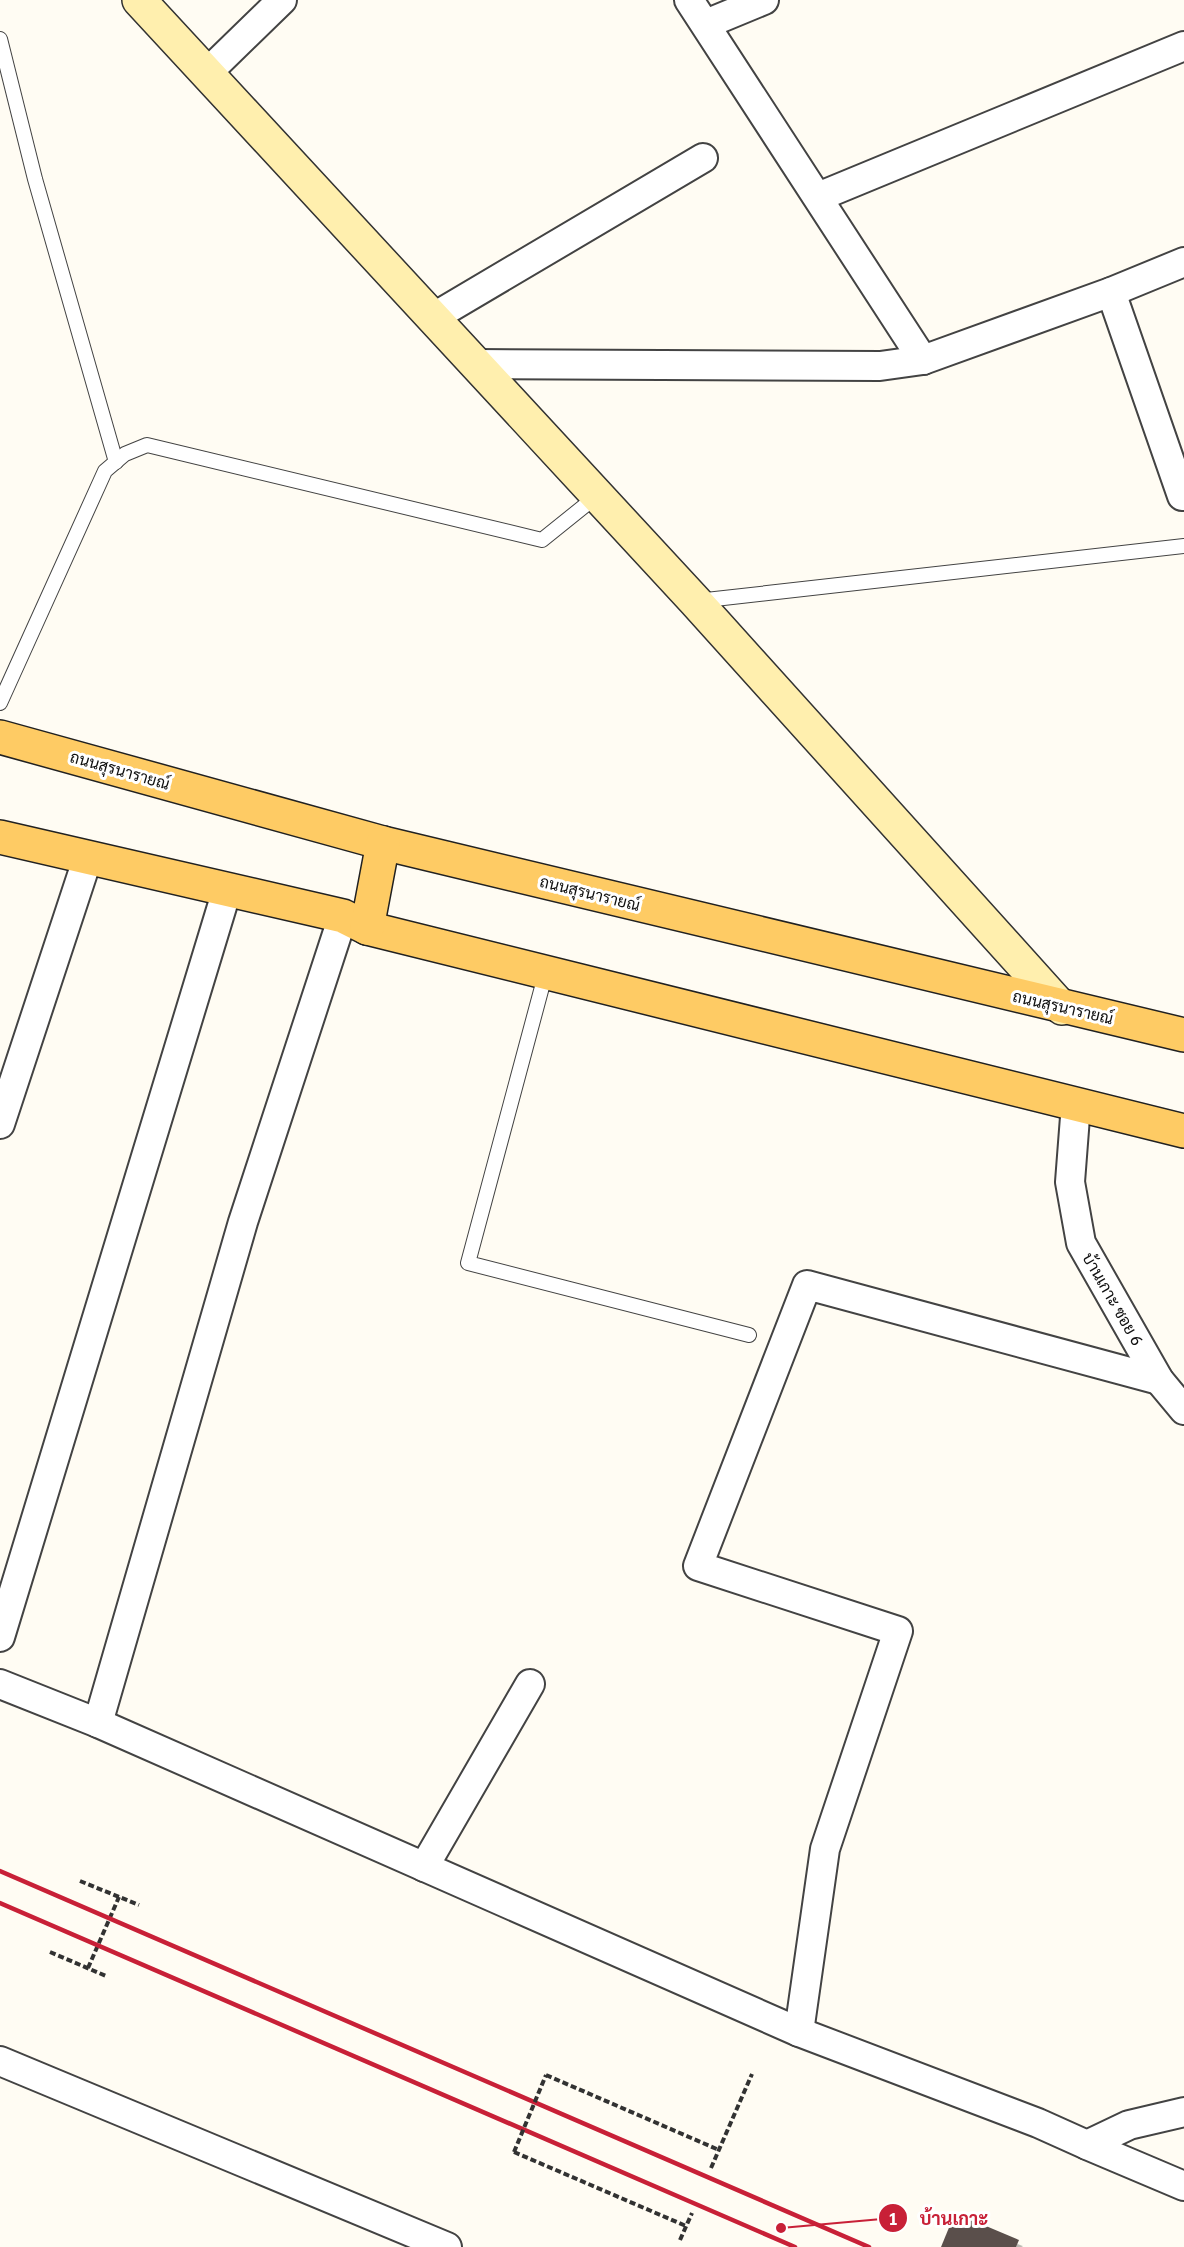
<svg xmlns="http://www.w3.org/2000/svg" width="1184" height="2247" viewBox="0 0 1184 2247" font-family="Georgia,Sarabun,serif">
<style>
.building{fill:#5a504c;filter:url(#shadow)}
.lines{fill:none;stroke-linecap:round;stroke-linejoin:round}
.lane-casing{stroke:#434343;stroke-width:16}
.street-casing{stroke:#434343;stroke-width:32}
.secondary-casing{stroke:#323232;stroke-width:36}
.primary-casing{stroke:#212121;stroke-width:36}
.path{stroke:#323232;stroke-width:4;stroke-dasharray:6 3;stroke-linecap:butt}
.lane{stroke:#fff;stroke-width:14}
.street{stroke:#fff;stroke-width:28}
.secondary{stroke:#ffefae;stroke-width:33}
.primary{stroke:#fecb64;stroke-width:33}
.rail{stroke:#c82037;stroke-width:4.5}
.path-bridge{stroke:#323232;stroke-width:4;stroke-dasharray:6 3;stroke-linecap:butt}
.labels{text-anchor:middle;stroke-width:6;stroke-linejoin:round;paint-order:stroke}
.street-label{font-size:16px;fill:#101010;stroke:#fff}
.leader{fill:none;stroke:#c82037;stroke-width:2}
.callout-dot{fill:#c82037;stroke:#fff;stroke-width:2}
.mark-label{font-size:18px;text-anchor:middle;font-weight:bold;fill:#fff}
.callout-label{font-size:18px;text-anchor:middle;font-weight:bold;fill:#c82037;stroke:#fff;stroke-width:6;stroke-linejoin:round;paint-order:stroke}
</style>
<defs>
<filter id="shadow"><feDropShadow dx="3.5" dy="6" stdDeviation="0" flood-color="#0004"/></filter>
</defs>
<rect width="100%" height="100%" fill="#fffcf3"/>
<polygon class="building" points="955,2213 1019,2240 1016,2247 941,2247"/>
<g class="lines">
<defs>
<g id="lane">
<polyline points="0,39 35,179 116,462"/>
<polyline points="697,601 1184,546"/>
<polyline points="0,703 105,471 125,454 147,445 542,540 598,495"/>
<polyline points="546,972 468,1263 749,1335"/>
</g>
<g id="street">
<polyline points="689,0 923,360"/>
<polyline points="706,24 764,0"/>
<polyline points="208,72 282,0"/>
<polyline points="818,197 1184,46"/>
<polyline points="1111,292 1182,496"/>
<polyline points="434,317 703,158"/>
<polyline points="477,364 880,366 923,360 1111,292 1184,262"/>
<polyline points="1076,1104 1070,1182 1081,1243 1159,1380 1184,1410"/>
<polyline points="0,1124 88,857"/>
<polyline points="0,1637 227,890"/>
<polyline points="0,1684 98,1723 799,2032 1038,2123 1087,2145 1129,2125 1184,2112"/>
<polyline points="98,1723 243,1222 343,916"/>
<polyline points="424,1867 530,1684"/>
<polyline points="799,2032 825,1849 898,1631 698,1566 807,1285 1159,1380"/>
<polyline points="0,2061 447,2247"/>
<polyline points="1087,2145 1184,2186"/>
</g>
<polyline id="secondary" points="139,0 695,601 1062,1008"/>
<g id="primary">
<polyline points="0,737 383,843 1184,1035"/>
<polyline points="0,837 343,916 367,928 1184,1131"/>
<polyline points="367,928 383,843"/>
</g>
</defs>
<use href="#lane" class="lane-casing"/>
<use href="#street" class="street-casing"/>
<use href="#secondary" class="secondary-casing"/>
<use href="#primary" class="primary-casing"/>
<g class="path">
<polyline points="80,1881 139,1905"/>
<polyline points="50,1952 106,1976"/>
<polyline points="88,1968 119,1897"/>
<polyline points="546,2075 719,2150"/>
<polyline points="514,2152 686,2226"/>
<polyline points="711,2168 752,2074"/>
<polyline points="680,2240 692,2213"/>
</g>
<use href="#lane" class="lane"/>
<use href="#street" class="street"/>
<use href="#secondary" class="secondary"/>
<use href="#primary" class="primary"/>
<g class="rail">
<polyline points="0,1871 869,2247"/>
<polyline points="0,1903 795,2247"/>
</g>
<polyline class="path-bridge" points="514,2152 546,2075"/>
</g>
<g class="labels">
<g class="street-label">
<text transform="translate(120 770) rotate(16)" y="6">ถนนสุรนารายณ์</text>
<text transform="translate(590 893) rotate(14)" y="6">ถนนสุรนารายณ์</text>
<text transform="translate(1063 1007) rotate(13)" y="6">ถนนสุรนารายณ์</text>
<text transform="translate(1113 1299) rotate(60)" y="6">บ้านเกาะ ซอย 6</text>
</g>
</g>
<path class="leader" d="M781 2228L893 2218"/>
<g class="callout-dot">
<circle cx="781" cy="2228" r="6"/>
<circle cx="893" cy="2218" r="15"/>
</g>
<g class="mark-label">
<text x="893" y="2225">1</text>
</g>
<g class="callout-label">
<text x="954" y="2225">บ้านเกาะ</text>
</g>
</svg>
